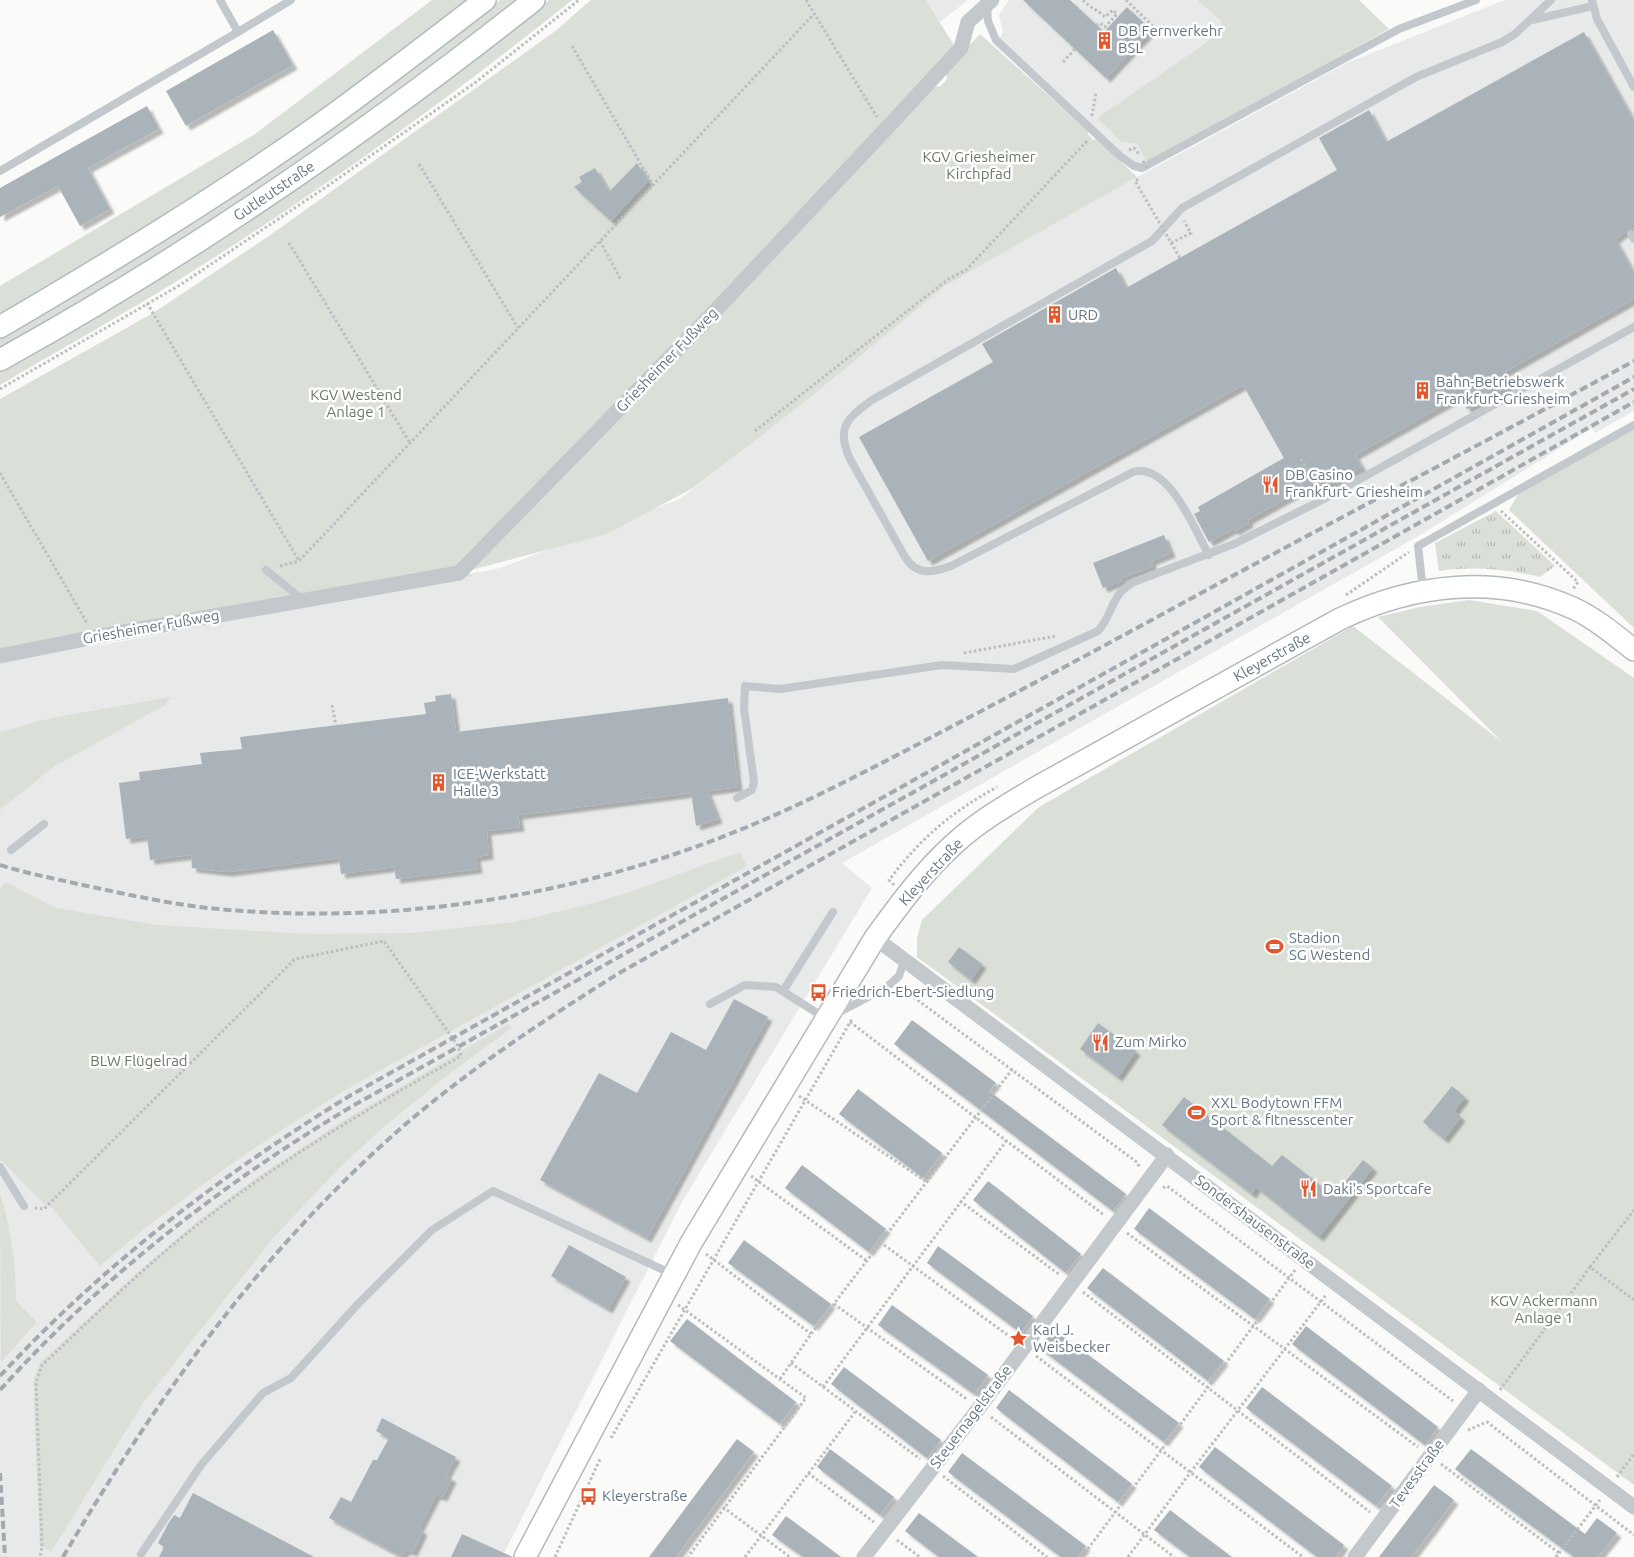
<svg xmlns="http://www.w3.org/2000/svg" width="1634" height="1557" viewBox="0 0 1634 1557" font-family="Ubuntu,sans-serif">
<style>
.built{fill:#e8e9e9}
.green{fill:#dadfd7}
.park{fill:url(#park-tufts)}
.building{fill:#aab3b9;filter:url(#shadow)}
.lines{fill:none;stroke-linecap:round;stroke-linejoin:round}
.secondary-casing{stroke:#b3babf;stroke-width:24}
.path{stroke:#bbbfc2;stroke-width:3;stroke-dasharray:2.5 2.5;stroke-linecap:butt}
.lane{stroke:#c3c8cc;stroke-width:8}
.street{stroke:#c3c8cc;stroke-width:15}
.secondary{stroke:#fff;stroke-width:21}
.rail{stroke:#a2aab0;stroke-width:4;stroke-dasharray:8 4;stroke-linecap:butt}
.path-bridge{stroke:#bbbfc2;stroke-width:3;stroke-dasharray:2.5 2.5;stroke-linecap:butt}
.labels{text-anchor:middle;stroke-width:5;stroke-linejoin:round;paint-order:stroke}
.poi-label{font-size:15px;fill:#657683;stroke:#fff;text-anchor:start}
.park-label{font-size:15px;fill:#687a64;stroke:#fff}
.street-label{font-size:15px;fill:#657683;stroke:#fff}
</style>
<defs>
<pattern id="park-tufts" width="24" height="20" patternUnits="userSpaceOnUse" patternTransform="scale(1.25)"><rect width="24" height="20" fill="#dadfd7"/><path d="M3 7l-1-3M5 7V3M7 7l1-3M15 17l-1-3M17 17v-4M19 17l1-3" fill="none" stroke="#b4b9b4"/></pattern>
<filter id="shadow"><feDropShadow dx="4.5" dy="4.5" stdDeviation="1" flood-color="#0004"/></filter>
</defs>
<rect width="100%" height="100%" fill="#fafaf8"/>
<g class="built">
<polygon points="926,0 968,0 940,22"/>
<polygon points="1009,0 1197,0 1222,22 1207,42 1097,118 1121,142 1137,144 1148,163 1141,167 1126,157 999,38 1003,33 999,15"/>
<polygon points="1505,0 1634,0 1634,411 1595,433 1592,428 1422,534 842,863 872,888 682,1202 502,1557 0,1557 0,662 28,654 108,644 500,568 680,499 945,286 1137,177 1347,63"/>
</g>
<g class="green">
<polygon points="432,0 471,0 359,87 155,225 0,315 0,286 255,134"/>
<polygon points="500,0 519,0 342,133 177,244 0,350 0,337 391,84"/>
<path d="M 549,0 L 572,0 C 448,100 317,193 182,278 C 122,315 61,349 0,385 L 0,372 C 193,263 376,139 549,0 Z"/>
<polygon points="591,0 926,0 955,47 704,316 459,563 472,576 303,605 0,662 0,399 153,313 269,236 554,32"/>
<polygon points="1197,0 1359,0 1389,29 1148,163 1137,144 1121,142 1097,118 1207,42 1222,22"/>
<polygon points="980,34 1088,131 1088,134 1093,140 1097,139 1137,177 945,286 802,404 693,488 607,534 471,570 931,87 941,86 947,79 946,70"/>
<polygon points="1634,428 1634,628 1509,510 1519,493"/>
<polygon points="1469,600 1537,611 1634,678 1634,1485 917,957 917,938 922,920 1039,807 1353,626 1502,742 1378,617 1420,607"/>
<polygon points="171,697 165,705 55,766 0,810 0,732 51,718"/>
<path d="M 740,852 L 747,866 L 347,1089 C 260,1142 177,1199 100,1266 L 52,1208 L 44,1204 L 0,1159 L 0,889 L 6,882 L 56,908 L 157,925 L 307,934 L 411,933 L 515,922 L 582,906 L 627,893 Z"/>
<polygon points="508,1024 512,1028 450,1073 386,1125 341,1166 273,1238 143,1403 51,1552 40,1546 34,1406 34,1379 40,1363 139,1271 198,1221 256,1178 341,1122"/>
<path d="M 0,1194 C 11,1228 16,1265 16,1301 L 37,1322 L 1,1362 Z"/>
</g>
<path class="park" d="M 1496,511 L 1555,566 L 1540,577 C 1506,569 1473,566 1439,571 L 1435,543 Z"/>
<g class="building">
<polygon points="1023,0 1070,0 1104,32 1127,7 1151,30 1106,78"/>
<polygon points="273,30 293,65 186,126 166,91"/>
<polygon points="1584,32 1634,121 1634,228 1629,229 1615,239 1634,273 1634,299 1505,372 1512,385 1467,409 1460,396 1355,455 1362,467 1325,487 1321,479 1248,520 1249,523 1235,531 1233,529 1209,542 1194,514 1200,511 1198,507 1284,458 1243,385 928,561 859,437 993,362 982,344 1116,268 1126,288 1337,170 1319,138 1369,110 1386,142"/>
<polygon points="147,106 159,129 88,168 110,209 80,226 58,186 0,217 0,188"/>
<polygon points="637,163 648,181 611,221 574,187 582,182 579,177 595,168 609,192"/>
<polygon points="1164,535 1171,553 1151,561 1153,566 1121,578 1122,581 1103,588 1093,563"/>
<polygon points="451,694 456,732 728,698 738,787 707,791 718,819 696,826 691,793 518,815 520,827 487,831 489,855 476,857 478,869 396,879 394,867 341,874 339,858 227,872 192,868 191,855 150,860 147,836 126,839 119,783 140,780 139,772 202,764 200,753 242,749 240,737 426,714 424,703 436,701 435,696"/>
<polygon points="959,947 982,964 971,980 948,962"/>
<polygon points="734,999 768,1017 647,1238 540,1180 599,1073 637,1093 671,1032 706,1050"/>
<polygon points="912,1020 996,1083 989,1091 1126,1194 1113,1211 894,1044"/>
<polygon points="1098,1023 1136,1051 1118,1077 1080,1049"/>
<polygon points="1452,1086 1465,1097 1454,1111 1461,1117 1444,1139 1423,1122"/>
<polygon points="858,1089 942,1153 923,1178 839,1114"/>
<polygon points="1184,1097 1272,1166 1282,1155 1334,1196 1363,1160 1373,1168 1319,1237 1256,1187 1252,1194 1162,1125"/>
<polygon points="802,1165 886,1229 869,1252 785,1188"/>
<polygon points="988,1181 1081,1254 1066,1273 973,1200"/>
<polygon points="1149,1208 1270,1299 1255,1319 1134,1229"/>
<polygon points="744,1240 831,1304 814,1326 728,1263"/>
<polygon points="569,1245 626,1277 608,1309 551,1276"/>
<polygon points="938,1246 1033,1316 1021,1333 927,1263"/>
<polygon points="1103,1268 1224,1361 1208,1381 1087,1288"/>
<polygon points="892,1305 988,1375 974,1394 878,1325"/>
<polygon points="687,1319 796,1402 780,1424 670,1341"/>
<polygon points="1306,1326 1438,1427 1425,1445 1292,1344"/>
<polygon points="1054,1329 1179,1423 1164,1442 1042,1350 1042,1345"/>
<polygon points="844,1367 941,1440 927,1458 831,1384"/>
<polygon points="1262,1387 1392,1486 1376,1506 1246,1408"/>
<polygon points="1009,1390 1132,1484 1118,1502 996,1408"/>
<polygon points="382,1418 456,1457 446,1475 452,1478 443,1497 436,1495 419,1528 423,1531 413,1552 406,1550 401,1556 329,1518 341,1497 351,1502 373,1460 377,1460 389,1438 376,1431"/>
<polygon points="737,1439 754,1452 676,1557 649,1557"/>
<polygon points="1215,1447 1344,1545 1336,1557 1317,1557 1199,1467"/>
<polygon points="830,1449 894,1497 880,1515 817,1467"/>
<polygon points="1471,1449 1585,1534 1597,1518 1617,1533 1598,1557 1574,1557 1455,1469"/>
<polygon points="962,1453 1086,1546 1078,1557 1061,1557 948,1472"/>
<polygon points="1434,1485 1454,1500 1434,1527 1411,1557 1379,1557"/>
<polygon points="193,1493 314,1557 159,1557 164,1547 158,1543 168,1524 174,1515 180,1518"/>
<polygon points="1170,1510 1196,1530 1232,1557 1190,1557 1154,1530"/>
<polygon points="919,1513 943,1531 978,1557 939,1557 905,1531"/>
<polygon points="786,1516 817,1539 841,1557 803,1557 772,1535"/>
<polygon points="462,1534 513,1557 451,1557"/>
</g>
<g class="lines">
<defs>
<g id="secondary">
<path d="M 0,327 C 109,263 216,198 319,125 C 375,85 430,42 485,0"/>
<path d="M 0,360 C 188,256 365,134 534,0"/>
<path d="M 525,1557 L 691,1243 L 875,938 C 899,905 923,872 954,844 C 979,821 1010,803 1039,786 L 1340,619 C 1413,584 1498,573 1575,609 C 1596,619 1615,635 1634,650"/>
</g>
</defs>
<use href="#secondary" class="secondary-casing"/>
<g class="path">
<polyline points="806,0 877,117"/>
<path d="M 1083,0 C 1090,8 1098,10 1105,17 L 1113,10 L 1117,14 L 1105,27 L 1100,23 L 1097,25"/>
<polyline points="1126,0 1163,36"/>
<polyline points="572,46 653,185"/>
<polyline points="1063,62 1075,49"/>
<polyline points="1092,116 1096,92"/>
<polyline points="1129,150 1134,148 1139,154"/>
<polyline points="419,164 518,328"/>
<polyline points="600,241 621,280"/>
<polyline points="289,243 410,443"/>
<polyline points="1171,243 1191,233 1184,221"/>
<polyline points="147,303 299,561 814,14"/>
<polyline points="0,389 180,285 326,187 476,82 579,0"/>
<polyline points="755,431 920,301 950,278 966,270 1088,140"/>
<polyline points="1301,459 1319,489"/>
<polyline points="1293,472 1300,485 1304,482 1298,472 1306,467"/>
<polyline points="0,473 87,623"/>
<polyline points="1501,511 1578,582 1573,589"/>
<polyline points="280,566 299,561"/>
<polyline points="1346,595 1409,552"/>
<polyline points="964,653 1056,636"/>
<polyline points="332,705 336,726"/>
<path d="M 894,885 L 889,880 C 921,838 950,813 997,787"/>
<polyline points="894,996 912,996 1138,1163 1139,1168"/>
<polyline points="850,1022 1104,1215"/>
<polyline points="799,1096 927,1182"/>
<polyline points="751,1176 867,1261"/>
<polyline points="1163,1188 1167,1186 1453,1401"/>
<polyline points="960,1201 1060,1275"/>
<path d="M 35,1208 L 44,1209 L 295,959 L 384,941 L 458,1046 L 461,1056 C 371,1107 282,1159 200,1223 C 144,1266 94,1317 42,1365 L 36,1382 L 42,1547 L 40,1557"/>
<polyline points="1127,1233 1418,1447"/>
<polyline points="880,1242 1013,1339"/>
<polyline points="706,1254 811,1334"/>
<polyline points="1590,1267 1634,1210"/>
<polyline points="1083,1292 1370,1512"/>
<polyline points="834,1304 968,1400"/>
<polyline points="678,1305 806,1398 688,1557"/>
<polyline points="1036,1356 1303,1557"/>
<polyline points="791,1363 920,1459"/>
<polyline points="780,1379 811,1334 1014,1067"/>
<polyline points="823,1387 1007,1140"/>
<polyline points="1500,1390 1590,1267 1634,1300"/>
<polyline points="991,1417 1174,1557"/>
<polyline points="1468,1430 1487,1422 1634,1535"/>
<polyline points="611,1438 852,1019"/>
<polyline points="1441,1464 1559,1553"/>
<polyline points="808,1473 874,1522"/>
<polyline points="943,1476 1047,1557"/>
<polyline points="1617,1477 1634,1454"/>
<polyline points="723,1507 790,1557"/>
<polyline points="897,1540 920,1557"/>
<polyline points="555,1557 600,1459"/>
<polyline points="745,1557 855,1412"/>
<polyline points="1082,1557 1295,1270"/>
<polyline points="1128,1557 1190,1473 1326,1295"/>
<polyline points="1556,1557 1600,1500"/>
</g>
<g class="lane">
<polyline points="220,0 238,32 291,0"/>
<polyline points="1592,0 1597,19 1634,87"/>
<polyline points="987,6 988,21 996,40 1120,156 1134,166 1142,168 1399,29 1476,0"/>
<polyline points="1532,20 1593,6"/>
<polyline points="0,171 238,32"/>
<polyline points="1631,234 1634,239"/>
<path d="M 1209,555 C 1194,529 1169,462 1133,472 L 951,566 C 932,573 917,576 905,557 L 850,459 C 835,427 848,418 872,400 L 1152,241 L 1182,208 L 1416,77 L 1502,42 L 1515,34 L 1551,0"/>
<polyline points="266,570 303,600"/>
<polyline points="1423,590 1418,546 1634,425"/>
<path d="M 737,798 L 752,790 L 754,782 L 744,708 L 745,686 L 780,689 L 942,665 L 1014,669 L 1098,631 C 1114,613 1110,595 1134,582 L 1234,544 L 1324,499 L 1634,327"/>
<polyline points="11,850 44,824"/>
<polyline points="783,991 833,912"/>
<polyline points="710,1004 745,985 776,987 825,1018"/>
<polyline points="836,1014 887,987 899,976 905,958"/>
<polyline points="0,1167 24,1206"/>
<polyline points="141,1554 201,1465 263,1393 291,1378 358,1304 432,1230 493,1191 672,1274"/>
</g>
<g class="street">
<polyline points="0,656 95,637 459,573 716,310 885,130 961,48 968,22 992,0"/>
<polyline points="875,938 1634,1507"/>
<polyline points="864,1557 979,1408 1167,1155"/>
<polyline points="1355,1557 1479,1390"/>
</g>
<use href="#secondary" class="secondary"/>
<g class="rail">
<path d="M 0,865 C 25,873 52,878 78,884 C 121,893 164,903 208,908 C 391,927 578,897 747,827 C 810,801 870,769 930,738 C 1006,698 1082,658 1157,617 C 1316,530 1476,447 1634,361"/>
<path d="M 0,1376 C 104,1264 221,1175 351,1095 L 1634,377"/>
<path d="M 0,1390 C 103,1276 224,1182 356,1104 L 1634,389"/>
<polyline points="0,1473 5,1557"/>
<path d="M 63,1557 C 157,1398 260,1252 400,1129 C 468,1070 544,1020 621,972 L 1634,402"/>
</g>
<g class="path-bridge">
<polyline points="1143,161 1148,170"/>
<polyline points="1138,179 1135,181 1180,258"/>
</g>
</g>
<defs>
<symbol id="building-bare" viewBox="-9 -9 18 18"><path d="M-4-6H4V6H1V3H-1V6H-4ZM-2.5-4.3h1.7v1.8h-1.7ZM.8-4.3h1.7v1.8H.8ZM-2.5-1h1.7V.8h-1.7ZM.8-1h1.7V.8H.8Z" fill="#e4572e" stroke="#fff" stroke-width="2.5" paint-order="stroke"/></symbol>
<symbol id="restaurant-bare" viewBox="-9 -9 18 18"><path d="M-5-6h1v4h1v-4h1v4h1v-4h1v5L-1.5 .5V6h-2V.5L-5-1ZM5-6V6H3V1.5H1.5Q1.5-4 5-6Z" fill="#e4572e" stroke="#fff" stroke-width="2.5" paint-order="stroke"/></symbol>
<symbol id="stadium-bare" viewBox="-9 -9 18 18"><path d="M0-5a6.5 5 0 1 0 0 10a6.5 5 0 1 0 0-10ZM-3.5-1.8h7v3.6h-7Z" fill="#e4572e" stroke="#fff" stroke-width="2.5" paint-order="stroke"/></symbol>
<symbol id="bus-bare" viewBox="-9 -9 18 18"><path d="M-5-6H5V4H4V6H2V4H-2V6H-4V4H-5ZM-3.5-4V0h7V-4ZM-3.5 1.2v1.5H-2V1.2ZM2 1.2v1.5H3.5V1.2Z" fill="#e4572e" stroke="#fff" stroke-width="2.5" paint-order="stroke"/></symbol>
<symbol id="sight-bare" viewBox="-9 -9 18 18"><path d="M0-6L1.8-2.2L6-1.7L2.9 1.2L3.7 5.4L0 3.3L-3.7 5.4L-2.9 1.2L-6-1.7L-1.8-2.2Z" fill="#e4572e" stroke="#fff" stroke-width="2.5" paint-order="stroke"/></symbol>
</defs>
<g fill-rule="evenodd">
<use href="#building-bare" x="1092" y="28" width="25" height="25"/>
<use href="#building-bare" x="1042" y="302" width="25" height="25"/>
<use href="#building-bare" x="1410" y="378" width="25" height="25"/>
<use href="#restaurant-bare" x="1258" y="472" width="25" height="25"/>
<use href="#building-bare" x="426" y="770" width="25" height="25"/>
<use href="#stadium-bare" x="1262" y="934" width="25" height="25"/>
<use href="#bus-bare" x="806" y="980" width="25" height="25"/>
<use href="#restaurant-bare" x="1088" y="1030" width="25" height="25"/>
<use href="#stadium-bare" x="1184" y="1100" width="25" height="25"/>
<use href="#restaurant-bare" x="1296" y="1176" width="25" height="25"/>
<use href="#sight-bare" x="1006" y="1326" width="25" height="25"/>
<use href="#bus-bare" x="576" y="1484" width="25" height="25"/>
</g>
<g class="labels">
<g class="poi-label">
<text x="1118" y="36">DB Fernverkehr<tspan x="1118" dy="17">BSL</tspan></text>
<text x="1068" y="320">URD</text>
<text x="1436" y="387">Bahn-Betriebswerk<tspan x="1436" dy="17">Frankfurt-Griesheim</tspan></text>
<text x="1285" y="480">DB Casino<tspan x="1285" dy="17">Frankfurt- Griesheim</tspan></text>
<text x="453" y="779">ICE-Werkstatt<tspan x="453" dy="17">Halle 3</tspan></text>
<text x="1289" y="943">Stadion<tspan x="1289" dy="17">SG Westend</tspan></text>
<text x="832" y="997">Friedrich-Ebert-Siedlung</text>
<text x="1115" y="1047">Zum Mirko</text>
<text x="1211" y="1108">XXL Bodytown FFM<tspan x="1211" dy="17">Sport &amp; fitnesscenter</tspan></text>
<text x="1323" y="1194">Daki's Sportcafe</text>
<text x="1033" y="1335">Karl J.<tspan x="1033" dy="17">Weisbecker</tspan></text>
<text x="602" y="1501">Kleyerstraße</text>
</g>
<g class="park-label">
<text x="979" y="162">KGV Griesheimer<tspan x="979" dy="17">Kirchpfad</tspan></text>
<text x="356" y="400">KGV Westend<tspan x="356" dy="17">Anlage 1</tspan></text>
<text x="139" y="1066">BLW Flügelrad</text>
<text x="1544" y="1306">KGV Ackermann<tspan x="1544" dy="17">Anlage 1</tspan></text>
</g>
<g class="street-label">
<text transform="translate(274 191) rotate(-34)" y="5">Gutleutstraße</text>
<text transform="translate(667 360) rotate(-46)" y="5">Griesheimer Fußweg</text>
<text transform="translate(151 627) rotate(-10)" y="5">Griesheimer Fußweg</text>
<text transform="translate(1272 657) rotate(-29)" y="5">Kleyerstraße</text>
<text transform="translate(931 872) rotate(-47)" y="5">Kleyerstraße</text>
<text transform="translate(1255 1222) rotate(37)" y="5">Sondershausenstraße</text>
<text transform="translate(971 1417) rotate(-53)" y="5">Steuernagelstraße</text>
<text transform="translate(1417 1474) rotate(-54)" y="5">Tevesstraße</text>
</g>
</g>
</svg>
